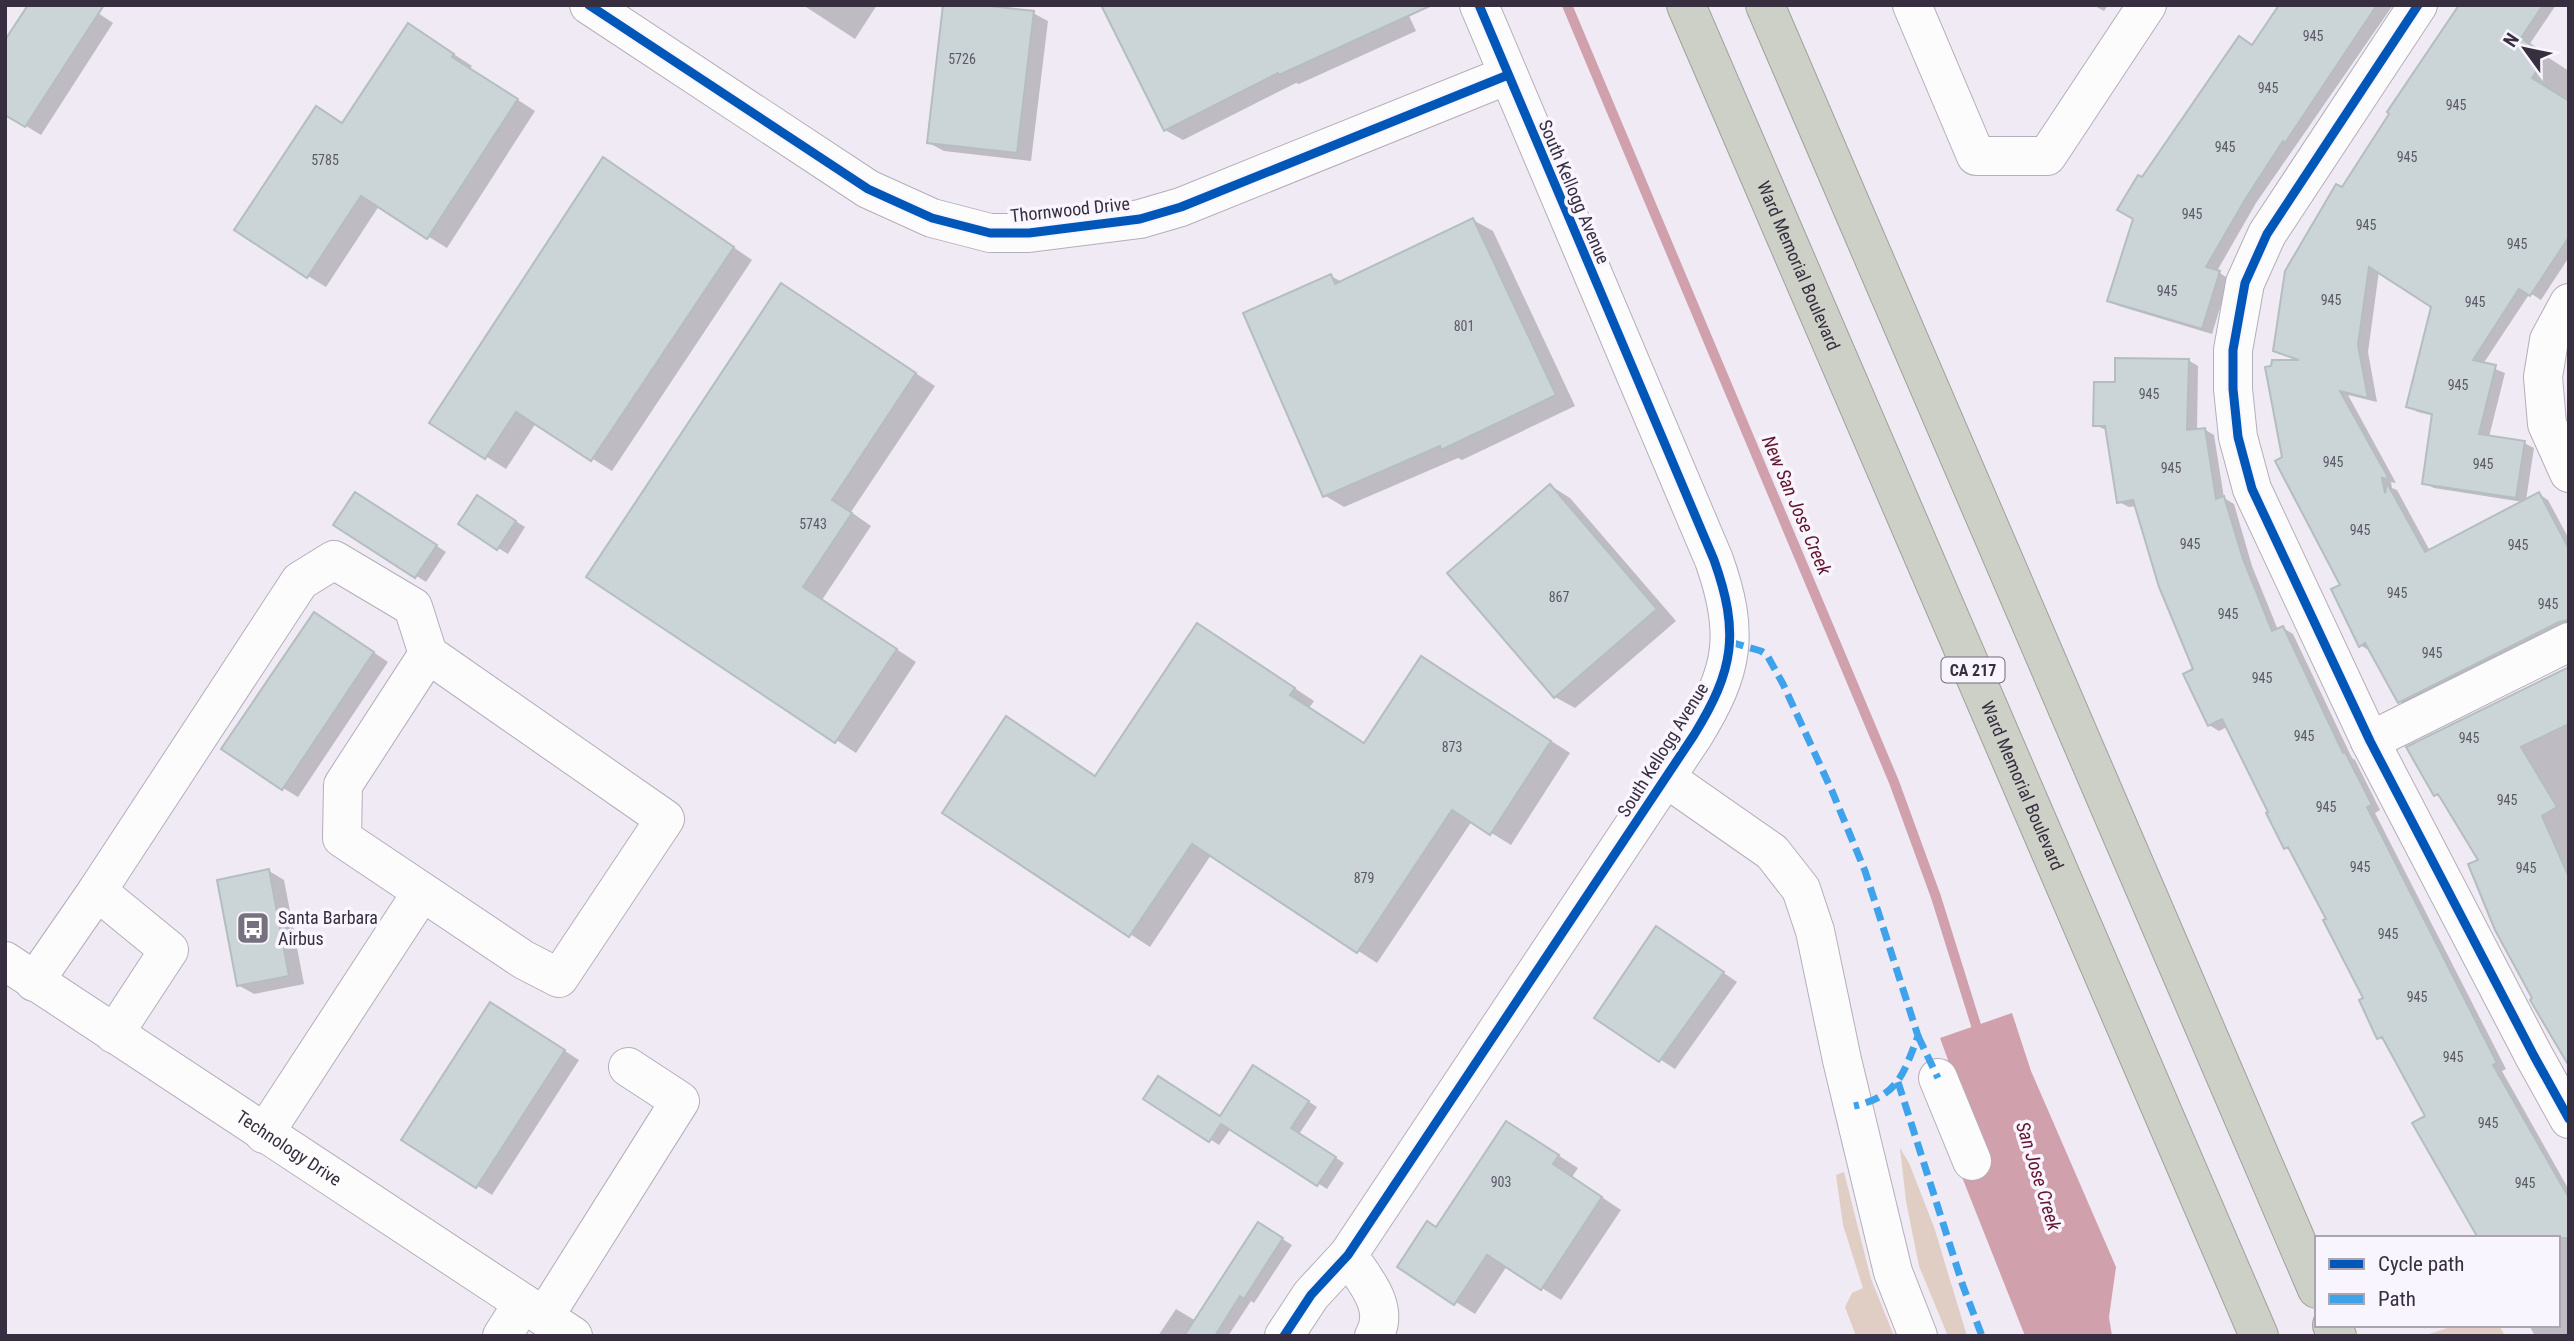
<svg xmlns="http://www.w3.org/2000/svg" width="2574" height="1341" viewBox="0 0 2574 1341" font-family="'Roboto Condensed',sans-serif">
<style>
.green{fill:#e0cec4}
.water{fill:#d0a1ad}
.shadow{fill:#0003;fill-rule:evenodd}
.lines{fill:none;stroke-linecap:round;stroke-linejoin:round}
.stream{stroke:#d0a1ad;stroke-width:10}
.building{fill:#cbd5d8;stroke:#b4bec1;stroke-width:2}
.minor-casing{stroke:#b4aeba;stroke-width:40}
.highway-casing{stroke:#9fa19b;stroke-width:40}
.minor{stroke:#fdfcfd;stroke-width:38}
.highway{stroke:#cdd0c7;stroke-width:38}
.quiet{stroke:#3fa3ec;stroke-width:7;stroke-dasharray:14 7;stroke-linecap:butt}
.cycleway-casing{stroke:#f9f5fe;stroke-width:13}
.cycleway{stroke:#0057b8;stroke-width:9}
.labels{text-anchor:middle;stroke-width:7;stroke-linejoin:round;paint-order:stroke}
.number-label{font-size:14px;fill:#5c5866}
.shield{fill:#f9f5fe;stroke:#716a79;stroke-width:2}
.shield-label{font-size:16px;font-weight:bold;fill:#372e40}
.street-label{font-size:18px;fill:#372e40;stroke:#f9f5fe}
.poi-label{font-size:18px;fill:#372e40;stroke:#f9f5fe;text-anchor:start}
.water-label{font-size:19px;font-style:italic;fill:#62152d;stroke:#f9f5fe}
</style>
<rect width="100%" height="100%" fill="#efeaf4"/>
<g class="green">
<polygon points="1900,1148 1909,1163 1934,1227 1967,1336 1948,1336 1919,1266 1906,1201"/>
<polygon points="1844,1172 1871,1279 1894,1336 1856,1336 1845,1307 1852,1293 1863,1288 1843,1225 1836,1175"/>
<polygon points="2457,1325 2499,1325 2505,1336 2423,1336"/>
</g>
<polygon class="water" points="2012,1013 2031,1071 2116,1267 2109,1317 2112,1336 2025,1336 1960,1172 1960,1093 1940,1038"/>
<g class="shadow">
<polygon points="86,5 113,23 41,135 5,113"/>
<polygon points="803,5 877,5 855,39"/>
<polygon points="1404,5 1416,31 1299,84 1296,83 1183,140 1165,130"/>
<polygon points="2093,5 2108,5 2104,11"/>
<polygon points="2281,5 2393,5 2256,203 2217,271 2229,279 2212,334 2119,306 2109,301 2135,218 2143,180 2253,47"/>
<path d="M 2461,5 L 2556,5 L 2529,45 L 2569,71 L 2569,257 L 2541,300 L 2530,293 L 2483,364 L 2505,373 L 2489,437 L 2524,443 L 2534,448 L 2526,500 L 2539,494 L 2548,500 L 2569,539 L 2569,628 L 2409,707 L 2399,701 L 2370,651 L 2360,645 L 2342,586 L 2284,458 L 2299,360 L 2275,350 L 2342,189 ZM 2379,271 L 2433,306 L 2408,407 L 2418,412 L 2434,416 L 2424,483 L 2434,488 L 2523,502 L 2430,551 L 2397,490 L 2392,488 L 2391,482 L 2396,483 L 2348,395 L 2377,402 L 2368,352 Z"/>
<polygon points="1033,13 1048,21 1031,161 944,151 929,143"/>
<polygon points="426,36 472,66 470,69 535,111 447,248 379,206 326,287 308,276 343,124"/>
<polygon points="623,171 752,260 612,471 536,423 506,469 432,422"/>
<polygon points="1473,220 1493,231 1575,406 1462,460 1458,458 1344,507 1324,495 1331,276 1342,282"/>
<polygon points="801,297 935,386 851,512 871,526 822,600 916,662 856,753 588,576"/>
<polygon points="2188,360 2198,366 2197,431 2204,429 2214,435 2224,498 2234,504 2252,566 2278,630 2283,628 2293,634 2352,758 2355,760 2380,810 2375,813 2506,1069 2502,1071 2569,1190 2569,1336 2535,1336 2529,1325 2558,1325 2558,1238 2427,1116 2387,1042 2379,1038 2366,999 2328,920 2293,852 2285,848 2271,813 2227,727 2219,731 2209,725 2195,670 2137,506 2129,507 2119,502 2108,431 2095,425 2117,384"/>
<polygon points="1551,486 1570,498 1676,621 1575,708 1555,697"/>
<polygon points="365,499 446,552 426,582 336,524"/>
<polygon points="487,503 525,527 508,554 498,548"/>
<polygon points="330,623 388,662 298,797 283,788"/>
<polygon points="1218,637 1314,701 1309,708 1365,745 1441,670 1570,753 1511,845 1472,821 1377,963 1211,855 1150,947 944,813 1097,777"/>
<polygon points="2569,669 2569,1060 2534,999 2480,860 2444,800 2436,795"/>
<polygon points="269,871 284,880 304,984 254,994 238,985"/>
<polygon points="1671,937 1737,982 1675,1069 1596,1018"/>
<polygon points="506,1013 579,1060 492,1195 404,1139"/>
<polygon points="1263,1072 1317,1107 1299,1134 1344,1163 1327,1189 1231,1128 1219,1145 1146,1098 1221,1118"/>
<polygon points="1527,1135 1578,1168 1572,1177 1621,1210 1561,1300 1507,1266 1475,1314 1400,1267"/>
<polygon points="1268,1230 1292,1245 1254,1303 1251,1301 1228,1336 1158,1336 1176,1309 1196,1321"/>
</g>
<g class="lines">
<polyline class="stream" points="1567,5 1894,782 1936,897 1980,1038"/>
</g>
<g class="building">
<polygon points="28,5 104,5 25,127 5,115 5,40"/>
<polygon points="943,5 982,5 1034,11 1017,153 927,143"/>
<polygon points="1101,5 1432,5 1279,75 1278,73 1164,131"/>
<polygon points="2279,5 2377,5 2285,143 2283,141 2246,198 2206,267 2220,271 2202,329 2107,301 2133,219 2117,210 2138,175 2142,177 2239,36 2252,45"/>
<polygon points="2459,5 2543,5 2521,38 2547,56 2532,78 2569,101 2569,237 2530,296 2519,289 2473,360 2496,365 2479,434 2525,441 2516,498 2422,484 2432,414 2406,407 2431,307 2369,267 2358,345 2368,398 2340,391 2389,479 2382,478 2385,493 2387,483 2425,552 2539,492 2569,549 2569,620 2559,622 2398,703 2365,643 2359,647 2331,589 2340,585 2275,461 2282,457 2265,367 2271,366 2272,360 2299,360 2273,351 2285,271 2336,184 2342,187 2389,114 2387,112"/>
<polygon points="408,23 454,54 452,57 518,99 427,239 361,196 307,278 234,230 316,106 342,123"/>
<polygon points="603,157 734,247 591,461 516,412 485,459 429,423"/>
<polygon points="1473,218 1556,395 1441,450 1440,446 1323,497 1243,313 1331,274 1335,284"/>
<polygon points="781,283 916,373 832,500 852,513 803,587 897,649 835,743 586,577"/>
<polygon points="2115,358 2189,359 2187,430 2205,428 2216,499 2224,496 2243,559 2272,631 2283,626 2343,753 2345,752 2372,805 2367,807 2497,1063 2493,1065 2569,1198 2569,1238 2478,1238 2412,1123 2425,1116 2382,1037 2377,1039 2359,1000 2363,998 2323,920 2326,919 2288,847 2284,849 2266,813 2268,812 2222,719 2208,726 2183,674 2193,669 2159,587 2133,500 2117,503 2105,426 2093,426 2094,382 2115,382"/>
<polygon points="1550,484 1657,609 1554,698 1447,573"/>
<polygon points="355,492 437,545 415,578 333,525"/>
<polygon points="477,495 516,521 497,550 458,524"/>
<polygon points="314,612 374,652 282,790 221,749"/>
<polygon points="1197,623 1295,688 1290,695 1364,743 1421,656 1551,741 1490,835 1452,810 1357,953 1192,844 1129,937 942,813 1006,716 1095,776"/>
<polygon points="2569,667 2569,724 2521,747 2557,807 2542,816 2569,877 2569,1066 2530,1000 2532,998 2495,930 2468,864 2478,860 2438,794 2434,796 2406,747"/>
<polygon points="269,869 289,976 237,986 217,880"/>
<polygon points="1656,926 1724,972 1659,1062 1594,1018"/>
<polygon points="490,1002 565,1050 476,1188 401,1140"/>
<polygon points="1253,1065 1309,1101 1291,1128 1336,1157 1317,1186 1221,1124 1209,1142 1143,1099 1158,1076 1220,1116"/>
<polygon points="1506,1121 1559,1155 1553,1164 1602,1197 1541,1290 1487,1255 1454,1305 1397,1267 1427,1221 1436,1227"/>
<polygon points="1258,1222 1283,1238 1244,1299 1240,1296 1215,1336 1184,1336"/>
</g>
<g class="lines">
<defs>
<g id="minor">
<polyline points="589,5 868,189 932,218 990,233 1029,233 1140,219 1181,207 1508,75"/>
<polyline points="1912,5 1976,156 2047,156 2147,5"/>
<polyline points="2418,5 2267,234 2245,283 2233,350 2233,389 2238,437 2252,489 2370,741 2534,1056 2569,1119"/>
<polyline points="2569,303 2549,340 2543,377 2547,424 2569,473"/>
<polyline points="2370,741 2569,642"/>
<polyline points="1666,778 1772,852 1801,889 1815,931 1842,1060 1893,1272 1918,1336"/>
<polyline points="97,891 169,950 114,1034"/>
<path id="s1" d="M 5,961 L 573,1336"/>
<polyline points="34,982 97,891 300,581 334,560 413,607 428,654 665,819 559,978 524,960 342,838 343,785 428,654"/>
<polyline points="1938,1078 1972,1161"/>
<polyline points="264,1134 422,892"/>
<path d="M 1348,1255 C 1363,1278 1391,1307 1374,1336"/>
<polyline points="544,1317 680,1101 628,1067"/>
<polyline points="502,1336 523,1303"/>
<path d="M 1284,1336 L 1311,1295 L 1348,1255 L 1694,735 C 1734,670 1740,633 1714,560 L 1479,5"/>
</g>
<g id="highway">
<path id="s2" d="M 1686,5 L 2259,1336"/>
<polyline points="1765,5 2317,1289"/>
<polyline points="2332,1325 2337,1336"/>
</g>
</defs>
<use href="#minor" class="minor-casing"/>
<use href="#highway" class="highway-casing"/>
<use href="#minor" class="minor"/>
<use href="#highway" class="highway"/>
<g class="quiet">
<path d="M 1730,642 L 1761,651 L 1767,655 L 1783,684 L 1832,791 L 1865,871 L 1918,1036 C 1903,1075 1898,1096 1854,1106"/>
<polyline points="1918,1036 1938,1078"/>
<polyline points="1898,1082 1963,1286 1982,1336"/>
</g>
<defs>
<g id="cycleway">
<polyline points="589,5 868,189 932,218 990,233 1029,233 1140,219 1181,207 1508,75"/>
<polyline points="2418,5 2267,234 2245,283 2233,350 2233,389 2238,437 2252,489 2370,741 2534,1056 2569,1119"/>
<path d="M 1284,1336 L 1311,1295 L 1348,1255 L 1694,735 C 1734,670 1740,633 1714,560 L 1479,5"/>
</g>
</defs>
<use href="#cycleway" class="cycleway-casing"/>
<use href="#cycleway" class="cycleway"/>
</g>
<defs>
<symbol id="bus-square" viewBox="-11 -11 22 22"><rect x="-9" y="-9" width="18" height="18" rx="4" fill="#77707f" stroke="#f9f5fe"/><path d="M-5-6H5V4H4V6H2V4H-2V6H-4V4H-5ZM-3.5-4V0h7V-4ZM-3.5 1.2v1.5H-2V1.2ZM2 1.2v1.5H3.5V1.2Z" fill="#fff"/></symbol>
</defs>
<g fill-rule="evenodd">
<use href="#bus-square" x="234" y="909" width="38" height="38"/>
</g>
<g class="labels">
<g class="number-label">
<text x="2313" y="41">945</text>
<text x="962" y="64">5726</text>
<text x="2268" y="93">945</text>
<text x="2456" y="110">945</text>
<text x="2225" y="152">945</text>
<text x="2407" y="162">945</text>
<text x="325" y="165">5785</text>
<text x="2192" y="219">945</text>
<text x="2366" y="230">945</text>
<text x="2517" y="249">945</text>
<text x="2167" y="296">945</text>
<text x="2331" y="305">945</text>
<text x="2475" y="307">945</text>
<text x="1464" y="331">801</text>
<text x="2458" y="390">945</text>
<text x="2149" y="399">945</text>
<text x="2333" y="467">945</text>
<text x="2483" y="469">945</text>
<text x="2171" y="473">945</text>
<text x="813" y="529">5743</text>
<text x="2360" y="535">945</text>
<text x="2190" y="549">945</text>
<text x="2518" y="550">945</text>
<text x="2397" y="598">945</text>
<text x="1559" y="602">867</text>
<text x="2548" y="609">945</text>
<text x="2228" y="619">945</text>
<text x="2432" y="658">945</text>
<text x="2262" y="683">945</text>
<text x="2304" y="741">945</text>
<text x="2469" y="743">945</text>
<text x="1452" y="752">873</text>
<text x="2507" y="805">945</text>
<text x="2326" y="812">945</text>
<text x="2360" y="872">945</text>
<text x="2526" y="873">945</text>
<text x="1364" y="883">879</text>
<text x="2388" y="939">945</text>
<text x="2417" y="1002">945</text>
<text x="2453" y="1062">945</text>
<text x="2488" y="1128">945</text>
<text x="1501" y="1187">903</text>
<text x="2525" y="1188">945</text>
</g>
<rect class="shield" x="1941.5" y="657.5" width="63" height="25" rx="5"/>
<g class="shield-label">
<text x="1973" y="676">CA 217</text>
</g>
<g class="street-label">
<text transform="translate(1574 192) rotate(67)" y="6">South Kellogg Avenue</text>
<text transform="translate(1070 210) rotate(-6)" y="6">Thornwood Drive</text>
<text dy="6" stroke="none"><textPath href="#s2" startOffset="284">Ward Memorial Boulevard</textPath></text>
<text transform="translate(1663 750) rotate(-58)" y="6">South Kellogg Avenue</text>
<text dy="6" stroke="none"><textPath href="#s2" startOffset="850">Ward Memorial Boulevard</textPath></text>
<text dy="6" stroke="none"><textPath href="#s1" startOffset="340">Technology Drive</textPath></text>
</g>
<g class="poi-label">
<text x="278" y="924">Santa Barbara<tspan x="278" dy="21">Airbus</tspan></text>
</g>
<g class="water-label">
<text transform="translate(1797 505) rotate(67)" y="7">New San Jose Creek</text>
<text transform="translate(2039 1176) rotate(73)" y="7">San Jose Creek</text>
</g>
</g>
<rect width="2574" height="1341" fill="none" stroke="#372e40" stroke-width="14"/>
<rect x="2315" y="1236" width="245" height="91" fill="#f9f5fe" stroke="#aba5b2" stroke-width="2"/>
<rect x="2329" y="1259" width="35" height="10" fill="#0057b8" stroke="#aba5b2" stroke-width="2"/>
<text x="2378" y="1271" font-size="21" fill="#372e40">Cycle path</text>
<rect x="2329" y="1294" width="35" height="10" fill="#3fa3ec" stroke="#aba5b2" stroke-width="2"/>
<text x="2378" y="1306" font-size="21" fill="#372e40">Path</text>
<g transform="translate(2525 49) rotate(303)" stroke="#f9f5fe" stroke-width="5" paint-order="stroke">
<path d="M0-5L12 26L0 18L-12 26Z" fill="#372e40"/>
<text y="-10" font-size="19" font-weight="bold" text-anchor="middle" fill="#372e40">N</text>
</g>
</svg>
